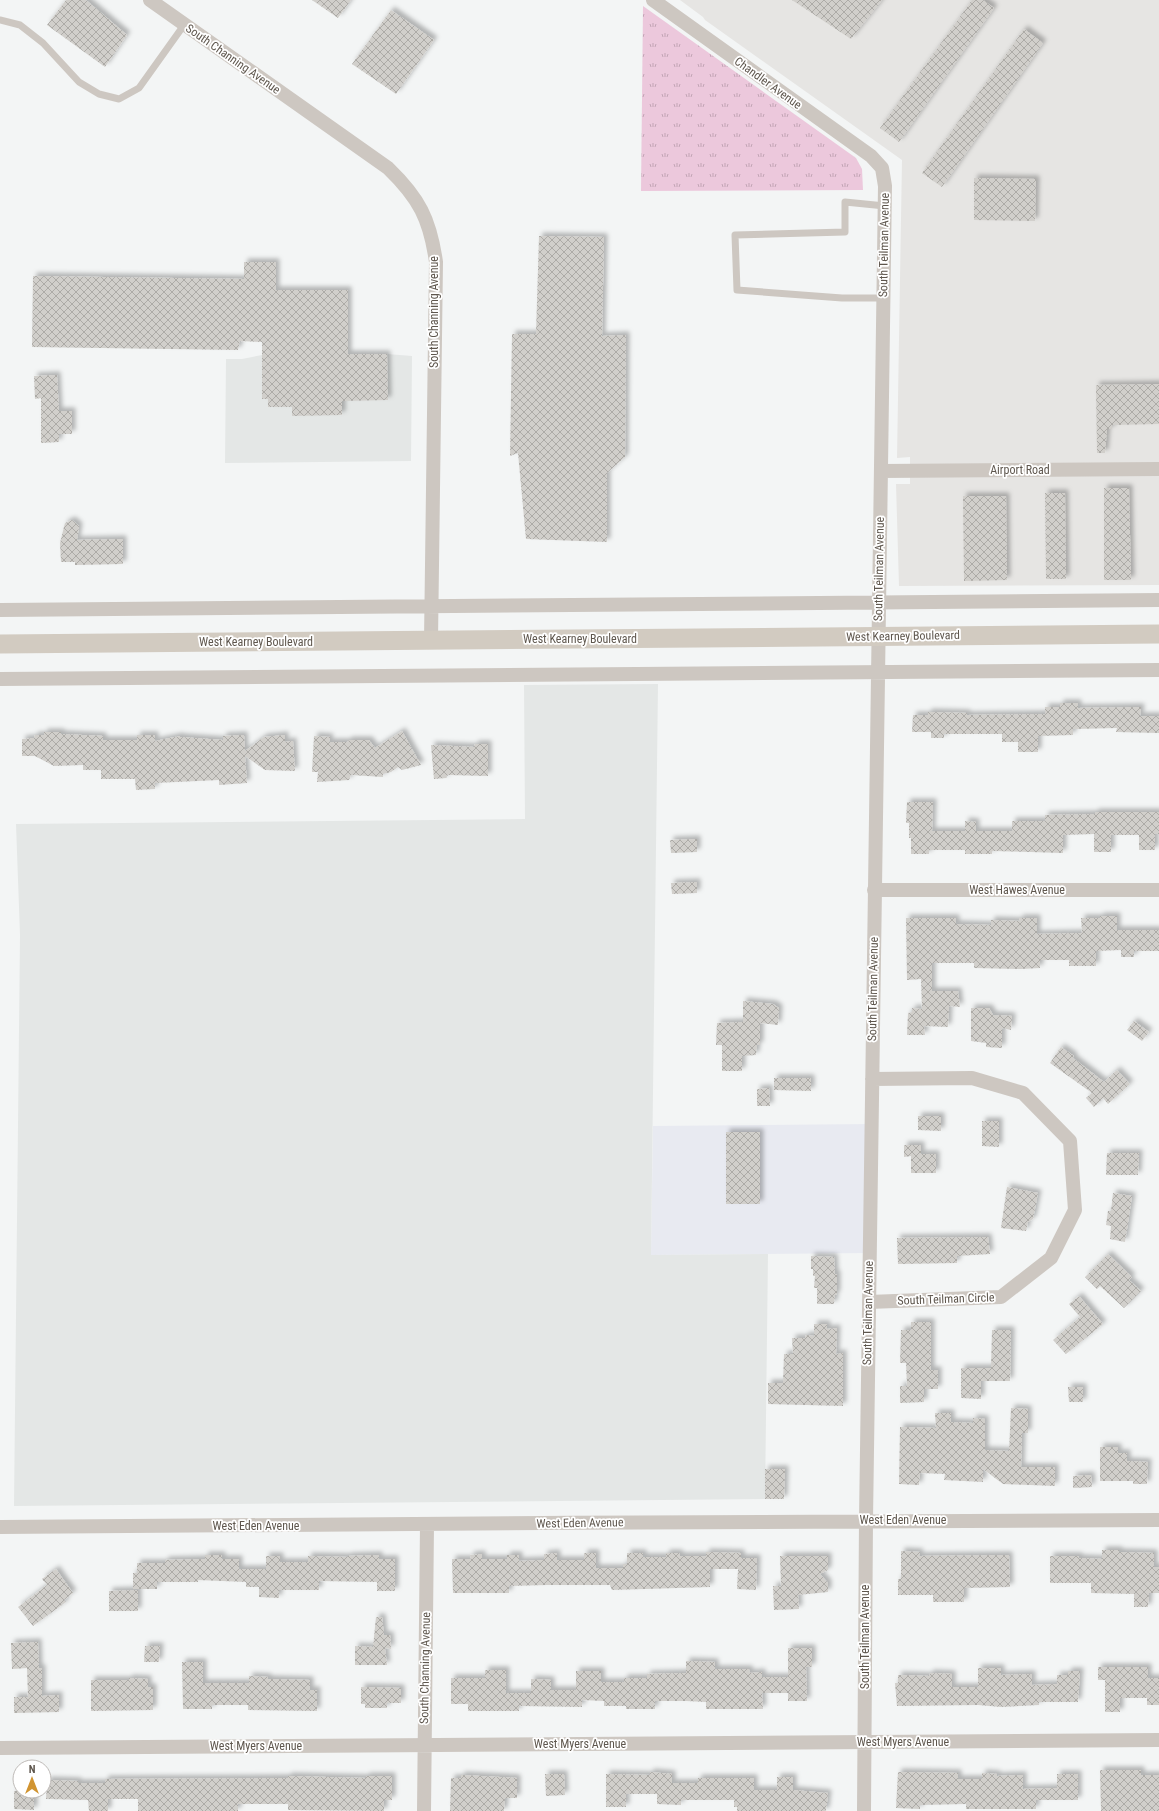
<svg xmlns="http://www.w3.org/2000/svg" width="1159" height="1811" viewBox="0 0 1159 1811" font-family="'Roboto Condensed',sans-serif">
	<defs>
		<pattern id="grass-tufts" width="24" height="20" patternUnits="userSpaceOnUse"><rect width="24" height="20" fill="#ecc8dc"/><path d="M3 7l-1-3M5 7V3M7 7l1-3M15 17l-1-3M17 17v-4M19 17l1-3" fill="none" stroke="#c2a5b5"/></pattern>
		<pattern id="building-cross-hatch" width="8" height="8" patternUnits="userSpaceOnUse"><rect width="8" height="8" fill="#d1cfcb"/><path d="M0 0l8 8M0 8l8-8" fill="none" stroke="#adaba7"/></pattern>
		<filter id="shadow"><feDropShadow dx="3.5" dy="-3.5" stdDeviation="2" flood-color="#0004"/></filter>
	</defs>
	<rect width="100%" height="100%" fill="#f3f5f5"/>
	<path fill="#e8eaf1" d="M873,1124L871,1253L651,1255L653,1126Z"/>
	<path fill="#e4e7e6" d="M387,354L412,356L411,461L225,463L226,359H242L262,355Z
		M658,684L651,1255L768,1254L765,1499L14,1506L20,935L16,824L525,819L524,685Z"/>
	<path fill="#e6e5e3" d="M680,0H1159V585L899,586L896,484H910V457L897,458L902,160L705,20L703,17Z"/>
	<path fill="url(#grass-tufts)" d="M643,6L856,158L862,169L863,190L641,191Z"/>
	<path fill="url(#building-cross-hatch)" filter="url(#shadow)" d="M66,0H86L127,35L105,67L47,25Z
		M312,0H351L338,18Z
		M792,0H882L851,39Z
		M972,0H983L994,8L899,142L880,128Z
		M391,10L434,40L396,94L352,64Z
		M1024,29L1043,43L942,187L922,173Z
		M974,178L1036,179L1035,221L974,220Z
		M539,236L604,237L602,336L626,335L625,457L607,473V542L526,539L518,453L510,456L512,334H536Z
		M244,262H276V290H348V354H387L388,400L342,401V415L292,416V407H268V399H262V342L240,341L238,350L32,347L33,276L244,279Z
		M57,375L59,411H72V434H59V442L41,443V398L35,399L34,376Z
		M1159,384V424L1112,425V429H1107L1105,453H1097L1096,385Z
		M1104,488H1129L1131,580H1104Z
		M1045,493H1065L1066,579H1046Z
		M963,496H1006L1007,580L964,581Z
		M72,520L79,526L77,540L123,539V564L75,565V562H61L60,543L65,523Z
		M1060,703H1078V708L1141,707L1140,716H1159V733L1116,732L1117,728L1073,729V735L1038,736V752H1018V742H1002V734H944V738H931V732H912L913,715H928V712L967,713V715L1045,714V707H1060Z
		M402,731L421,765L402,770L398,767L391,772L383,774V777L351,775L349,780L317,782L318,772H312L314,736L330,737L329,742H347L349,740H369L375,748Z
		M44,732H61V734L103,736V740H137V735H155V741L180,736V737L223,740V736L244,735L245,751L264,737L285,735V742L293,741L295,771L265,770L245,756L247,783L219,785V780L155,783V789L136,790L135,779H101V770H83V765L54,766L35,756H22V739L34,738L35,735H44Z
		M475,744H488V776L448,775L446,778L434,779L431,745L474,747Z
		M907,802H933L932,831H965V821L976,822V831H1012V821H1045V815L1095,814V812H1159V834H1155V850H1139V835H1111V852H1094V834L1063,835V853L992,851V854H965V850H929V854H911V838H909V823H906Z
		M697,839V852L671,853L670,840Z
		M697,882V893L672,894L671,883Z
		M1100,916H1117V930H1159V951H1134V957H1121V950L1096,951V966H1069V960H1040V968L1020,969L974,968V963H932V991H958L960,1007L949,1006L948,1027L924,1026L925,1035H907L908,1013L912,1012V1008L922,1009L921,979L907,980L906,918H956V924L991,925V920L1020,921L1019,918H1037V934L1082,933L1081,918H1100Z
		M743,1001L773,1004L779,1008L778,1025L760,1023V1045H757L756,1055L742,1056V1071H722V1045H716L717,1023L743,1022Z
		M971,1008H989L993,1015L1012,1016L1011,1030L1002,1028V1048L986,1047V1043L971,1041Z
		M1134,1021L1149,1032L1142,1041L1127,1030Z
		M1061,1047L1074,1056L1073,1058L1104,1082L1117,1070L1130,1084L1108,1104L1103,1098L1094,1107L1086,1098L1092,1093L1050,1063Z
		M774,1078H811V1091L774,1090Z
		M769,1088L770,1106H757V1089Z
		M918,1116H941V1131L918,1130Z
		M982,1121H999V1147L982,1146Z
		M726,1132H760V1204H726Z
		M904,1145H921V1154H936V1173H911V1156L904,1157Z
		M1107,1153H1139L1138,1175H1106Z
		M1007,1187L1038,1193L1033,1219L1028,1222L1026,1231L1001,1228Z
		M1113,1193L1132,1196L1125,1242L1110,1239L1111,1226L1106,1225L1108,1211H1111Z
		M988,1237L990,1254L957,1256V1263L898,1264L897,1238Z
		M1108,1254L1132,1277L1129,1280L1141,1291L1124,1308L1100,1286L1097,1289L1085,1277Z
		M811,1256L834,1257L835,1274H837V1294L835,1295L834,1304H817V1288H814L815,1276H813V1269H811Z
		M1079,1296L1103,1324L1066,1354L1053,1340L1080,1317L1069,1304Z
		M911,1322H931V1370H938V1389H924V1402L900,1403V1386H907L906,1363H900L901,1330H911Z
		M814,1324H827V1329L837,1328L836,1354L843,1353V1406L768,1404V1383H783L784,1354H793L792,1338H805L806,1335L814,1336Z
		M992,1330H1011L1010,1381H981V1399L961,1398V1368H991Z
		M1068,1387H1083V1402H1069Z
		M1011,1408L1028,1409V1433H1022L1021,1467H1055V1486L1003,1484L983,1469V1482L944,1480L945,1474L920,1473L919,1485L899,1484L900,1427L936,1428L935,1413H951V1422L973,1423V1418L985,1419V1450L1009,1451Z
		M1100,1447H1118V1453H1127V1461L1148,1462L1147,1484H1133V1481H1100Z
		M765,1469H785L784,1499H765Z
		M1091,1475L1092,1487L1073,1488V1476Z
		M1102,1550H1119V1552L1154,1553V1567H1159V1593H1149L1148,1607H1134V1594L1091,1593V1583H1050V1556H1079V1558L1102,1559Z
		M901,1551L920,1552L919,1556L1009,1555L1010,1587L964,1588V1602H933V1595H898V1579H901Z
		M706,1552L741,1553V1558H757L756,1590L737,1589L738,1569H710V1587L612,1590L610,1585H547L509,1586V1593H453L452,1559H471L470,1555L482,1554V1559H507V1555H519V1561L544,1560V1554L557,1553V1560H584V1553H596V1568H623V1564H627V1553H643V1557H666V1553H679L680,1556H706Z
		M205,1555H222V1559H239V1569H266V1556H280V1562H308V1556L348,1557V1556L379,1555V1559H395V1591H377V1582L319,1581V1590H279V1598L259,1597V1587H246V1582L198,1580V1582H157V1589H133V1573H137V1563H165V1560L205,1559Z
		M780,1556H828V1570L820,1574L828,1583V1592L798,1595L799,1609L774,1610L773,1586H781Z
		M56,1569L73,1593L64,1600L66,1602L33,1626L18,1607L47,1585L42,1579Z
		M138,1590V1611H109V1591Z
		M376,1617H382L384,1635H390L391,1649L385,1648L387,1665H355V1646L373,1647Z
		M38,1642L39,1668H42V1696L59,1695V1712L14,1713V1697H28L27,1668L12,1669L11,1643Z
		M145,1646H160L159,1662H144Z
		M788,1648H812V1667H806L807,1701H788V1693H762L763,1709H706V1702L686,1701H655V1709H626V1706H604V1701L582,1700V1707L519,1706V1711H468V1704H451V1678H485V1670H506V1693H531V1679L551,1680V1690H576V1671H601V1682H624V1678H647V1674L686,1673V1661L715,1662V1669H749L750,1673L762,1672V1677H788Z
		M182,1662H203V1683H249V1676L268,1677V1679L310,1680V1690H317V1711L248,1710V1705H212V1709H183Z
		M1098,1667H1148V1678H1159V1705H1147V1698H1120V1712H1105V1680H1098Z
		M978,1668H1001V1675L1032,1674V1685L1057,1684V1675H1068V1671H1080L1078,1702H1039V1705L1001,1707L978,1705L897,1706L895,1683H898V1675L929,1676L930,1673L952,1674V1687H978Z
		M129,1678L148,1679V1687H153V1710L91,1711V1680H129Z
		M361,1687L401,1688V1703H387V1708H365V1704H361Z
		M1100,1770H1141V1775H1159V1811H1101Z
		M650,1772L672,1774V1783H698V1778H754V1790H777V1777H793V1790L828,1793L826,1811H737V1807H734V1800H681V1805L657,1804V1794H626V1807H606V1774L650,1775Z
		M898,1772L958,1773V1779H982V1773L997,1774V1776L1023,1775V1789L1057,1788V1774H1078V1800H1036V1809H966V1804L920,1805V1809L896,1808Z
		M545,1774H564L565,1795L546,1796Z
		M461,1775L517,1778V1798H505L504,1811H450L451,1778H461Z
		M288,1776L366,1778V1776H392V1800H384V1811L288,1810V1804H238V1811H138V1799H108V1811H89L88,1800L46,1799L47,1780L78,1781V1783H105V1779L288,1778Z
		M14,1791H34V1810L14,1809Z"/>
	<g fill="none" stroke-linecap="round" stroke-linejoin="round">
		<path stroke="#cdc7c1" stroke-width="7" d="M0,20L20,25L43,43L79,82L99,94L119,99L139,88L184,25
			M883,298H842L737,290L735,235L845,232V202L885,206"/>
		<path stroke="#cdc7c1" stroke-width="14" d="M150,0L388,168C419,198 430,219 436,262L431,641
			M653,0L871,156L882,168L885,186L866,1520L864,1811
			M881,471L1159,469
			M0,610L1159,600
			M0,679L1159,670
			M874,890H1159
			M869,1302L1001,1297L1051,1258L1075,1210L1070,1141L1023,1093L972,1078L872,1079
			M0,1527C386,1525 773,1520 1159,1520
			M0,1748L1159,1740
			M424,1811L427,1525"/>
		<path stroke="#d2cbc1" stroke-width="19" d="M0,644L1159,634"/>
	</g>
	<g text-anchor="middle" stroke-width="3.5" stroke-linejoin="round" paint-order="stroke">
		<g font-size="12" fill="#5e564d" stroke="#fff">
			<text transform="translate(233 59) rotate(35)" y="4">South Channing Avenue</text>
			<text transform="translate(768 83) rotate(36)" y="4">Chandler Avenue</text>
			<text transform="translate(884 245) rotate(-89)" y="4">South Teilman Avenue</text>
			<text transform="translate(434 312) rotate(-90)" y="4">South Channing Avenue</text>
			<text x="1020" y="474">Airport Road</text>
			<text transform="translate(879 569) rotate(-89)" y="4">South Teilman Avenue</text>
			<text transform="translate(903 636) rotate(-1)" y="4">West Kearney Boulevard</text>
			<text x="580" y="643">West Kearney Boulevard</text>
			<text x="256" y="646">West Kearney Boulevard</text>
			<text x="1017" y="894">West Hawes Avenue</text>
			<text transform="translate(873 989) rotate(-89)" y="4">South Teilman Avenue</text>
			<text transform="translate(946 1299) rotate(-2)" y="4">South Teilman Circle</text>
			<text transform="translate(868 1313) rotate(-89)" y="4">South Teilman Avenue</text>
			<text x="903" y="1524">West Eden Avenue</text>
			<text transform="translate(580 1523) rotate(-1)" y="4">West Eden Avenue</text>
			<text x="256" y="1530">West Eden Avenue</text>
			<text transform="translate(865 1637) rotate(-90)" y="4">South Teilman Avenue</text>
			<text transform="translate(425 1668) rotate(-89)" y="4">South Channing Avenue</text>
			<text x="903" y="1746">West Myers Avenue</text>
			<text x="580" y="1748">West Myers Avenue</text>
			<text x="256" y="1750">West Myers Avenue</text>
		</g>
	</g>
	<g transform="translate(32 1779)"><circle r="19" fill="#ffffff" stroke="#bfbbb8"/>
	<path d="M0-3L7 15L0 10L-7 15Z" fill="#d19431"/>
	<text y="-6" font-size="11" font-weight="bold" text-anchor="middle" fill="#5e564d">N</text>
	</g>
</svg>
